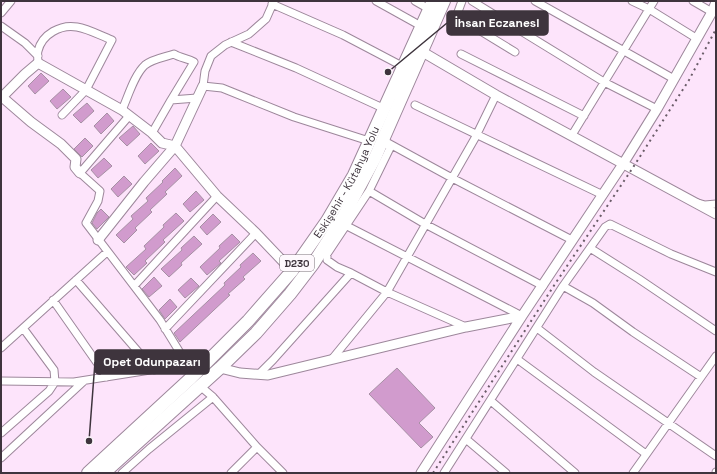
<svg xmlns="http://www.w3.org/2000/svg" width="717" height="474" viewBox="0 0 717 474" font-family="'Space Grotesk',sans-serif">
	<rect width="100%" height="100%" fill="#fde4fb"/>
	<path fill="#d19bcd" stroke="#a690a4" d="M41,73L49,81L35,94L28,86Z
		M63,89L71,97L57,109L50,101Z
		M87,103L94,111L81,123L73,115Z
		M107,113L114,121L101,134L94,126Z
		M133,126L140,134L127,146L119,138Z
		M85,138L93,146L82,157L74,149Z
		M151,143L159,151L145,164L138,156Z
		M104,158L112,166L98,178L91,170Z
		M175,168L182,176L165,192L167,194L150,210L152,212L135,228L137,230L124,243L116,235L133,219L131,216L148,201L146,198L163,182L162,181Z
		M124,176L132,184L118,197L111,189Z
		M196,191L204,200L190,212L183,204Z
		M101,209L109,217L97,229L92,223L97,213Z
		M176,213L184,221L163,240L165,242L145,261L147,263L134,275L126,267L146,249L144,246L164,227L163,225Z
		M213,214L221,222L207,235L200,227Z
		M232,234L240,242L219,261L221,263L207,275L200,267L220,248L219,246Z
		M194,236L202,244L181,263L182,265L169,277L161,269L182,250L181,248Z
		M253,253L261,261L243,277L245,279L228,294L230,295L180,342L174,333L225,285L224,283L241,267L240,265Z
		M154,277L162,286L149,297L142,289Z
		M191,278L199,286L185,298L178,290Z
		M170,299L177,307L165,319L159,310Z
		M397,368L435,408L419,423L433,437L421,448L369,394Z"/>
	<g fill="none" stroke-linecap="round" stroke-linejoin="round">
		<g stroke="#9d879b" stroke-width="9">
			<path id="minor" d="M274,1L266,19L249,34L225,45L211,56L205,71L203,86L222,88L294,117L369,141
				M376,1L421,26
				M415,1L429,9
				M472,1L604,82L657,109
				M535,1L674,79
				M632,1L649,9L696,38
				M693,1L712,12
				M272,4L343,35L402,66
				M1,13L11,1
				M456,16L515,52
				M455,20L462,1
				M1,26L25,43L38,56
				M231,42L296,68L385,109
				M461,54L584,116
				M38,63C38,59 37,54 38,51C42,34 61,24 77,27C89,29 101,36 112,40L86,90L62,115
				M415,105L603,195
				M122,110C128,97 134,75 145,65C152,59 165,57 174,54C180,58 187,58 194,62L171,100
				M129,116L80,173L100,191L98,201L86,223L160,320L187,364
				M152,133L171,100L197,98
				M572,135L654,1
				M388,143L452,178L572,240
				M369,191L425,224L543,286
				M698,203L705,205L716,204
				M347,226L522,316
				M590,248L639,279L716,331
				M351,273L337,267L327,260V254L369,191L390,148L387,142
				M76,280L154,370
				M134,286L217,196
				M563,286L593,303L633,332L701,377
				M53,300L107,377
				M537,328L594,372L716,456
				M165,329L256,233
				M1,348L107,252
				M332,359L387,292L475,138L496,95
				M517,359L646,454
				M259,374L273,360L351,273L387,292L466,327
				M1,381L74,382L207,361
				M200,386L213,397L257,447L283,473
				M491,401L575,473
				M1,433L49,391L55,382L54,370L23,328
				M466,439L506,473
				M1,458L84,381
				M122,473L149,449L213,397
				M231,473L257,447
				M444,473L563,286L605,227L610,224L671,254L716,272
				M633,473L716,356
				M716,473V472"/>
		</g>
		<g stroke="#9d879b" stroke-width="11">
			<path id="tertiary" d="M416,49L421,51L496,95L716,214
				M80,173L75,167L76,159L61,144L31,122L2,97L25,74L38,63L122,110L152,133L162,143L175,146L217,196L256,233L292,271
				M98,240L144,182L175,146L203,86
				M522,316L623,164L657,109L712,12L716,2
				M220,368L240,373L268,375L466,327L522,316L421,473"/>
		</g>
		<g stroke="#9d879b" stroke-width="14">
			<g id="trunk">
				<path id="s1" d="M88,473L191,378L248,321L292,271L327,221L354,175L433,1"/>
				<path d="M104,473L220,368L256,333L290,294L313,264L343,217L374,160L444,1"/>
			</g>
		</g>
		<use href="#minor" stroke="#fff" stroke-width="7"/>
		<use href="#tertiary" stroke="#fff" stroke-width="9"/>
		<use href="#trunk" stroke="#fff" stroke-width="12"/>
		<path stroke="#6a5c68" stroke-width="2" stroke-dasharray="2 4" stroke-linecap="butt" d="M433,473L555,284L632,169L689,80L716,29"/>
	</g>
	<g text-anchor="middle" stroke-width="3" stroke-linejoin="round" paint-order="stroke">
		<rect fill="#fef9fd" stroke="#786f77" stroke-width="1" x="280" y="255" width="34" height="16" rx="3"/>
		<g font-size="10" font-weight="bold" fill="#3e343d">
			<text x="297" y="267">D230</text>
		</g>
		<g font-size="11" fill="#3e343d" stroke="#fef9fd">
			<text dy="4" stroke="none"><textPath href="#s1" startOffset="392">Eskişehir - Kütahya Yolu</textPath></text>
		</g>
	</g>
	<path fill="none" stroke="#3e343d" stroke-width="1.5" d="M388 72L447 23M89 441L95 362"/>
	<g fill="#3e343d" stroke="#fef9fd" stroke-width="1.5">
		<circle cx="388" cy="72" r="4"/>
		<circle cx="89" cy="441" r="4"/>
	</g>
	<g fill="#3e343d" stroke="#3e343d" stroke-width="1.5">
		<rect x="447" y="11" width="101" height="24" rx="4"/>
		<rect x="95" y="350" width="114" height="24" rx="4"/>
	</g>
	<g font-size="12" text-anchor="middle" font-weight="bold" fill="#fff">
		<text x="497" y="27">İhsan Eczanesi</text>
		<text x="152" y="366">Opet Odunpazarı</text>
	</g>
	<rect width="717" height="474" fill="none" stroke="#3e343d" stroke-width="4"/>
</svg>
